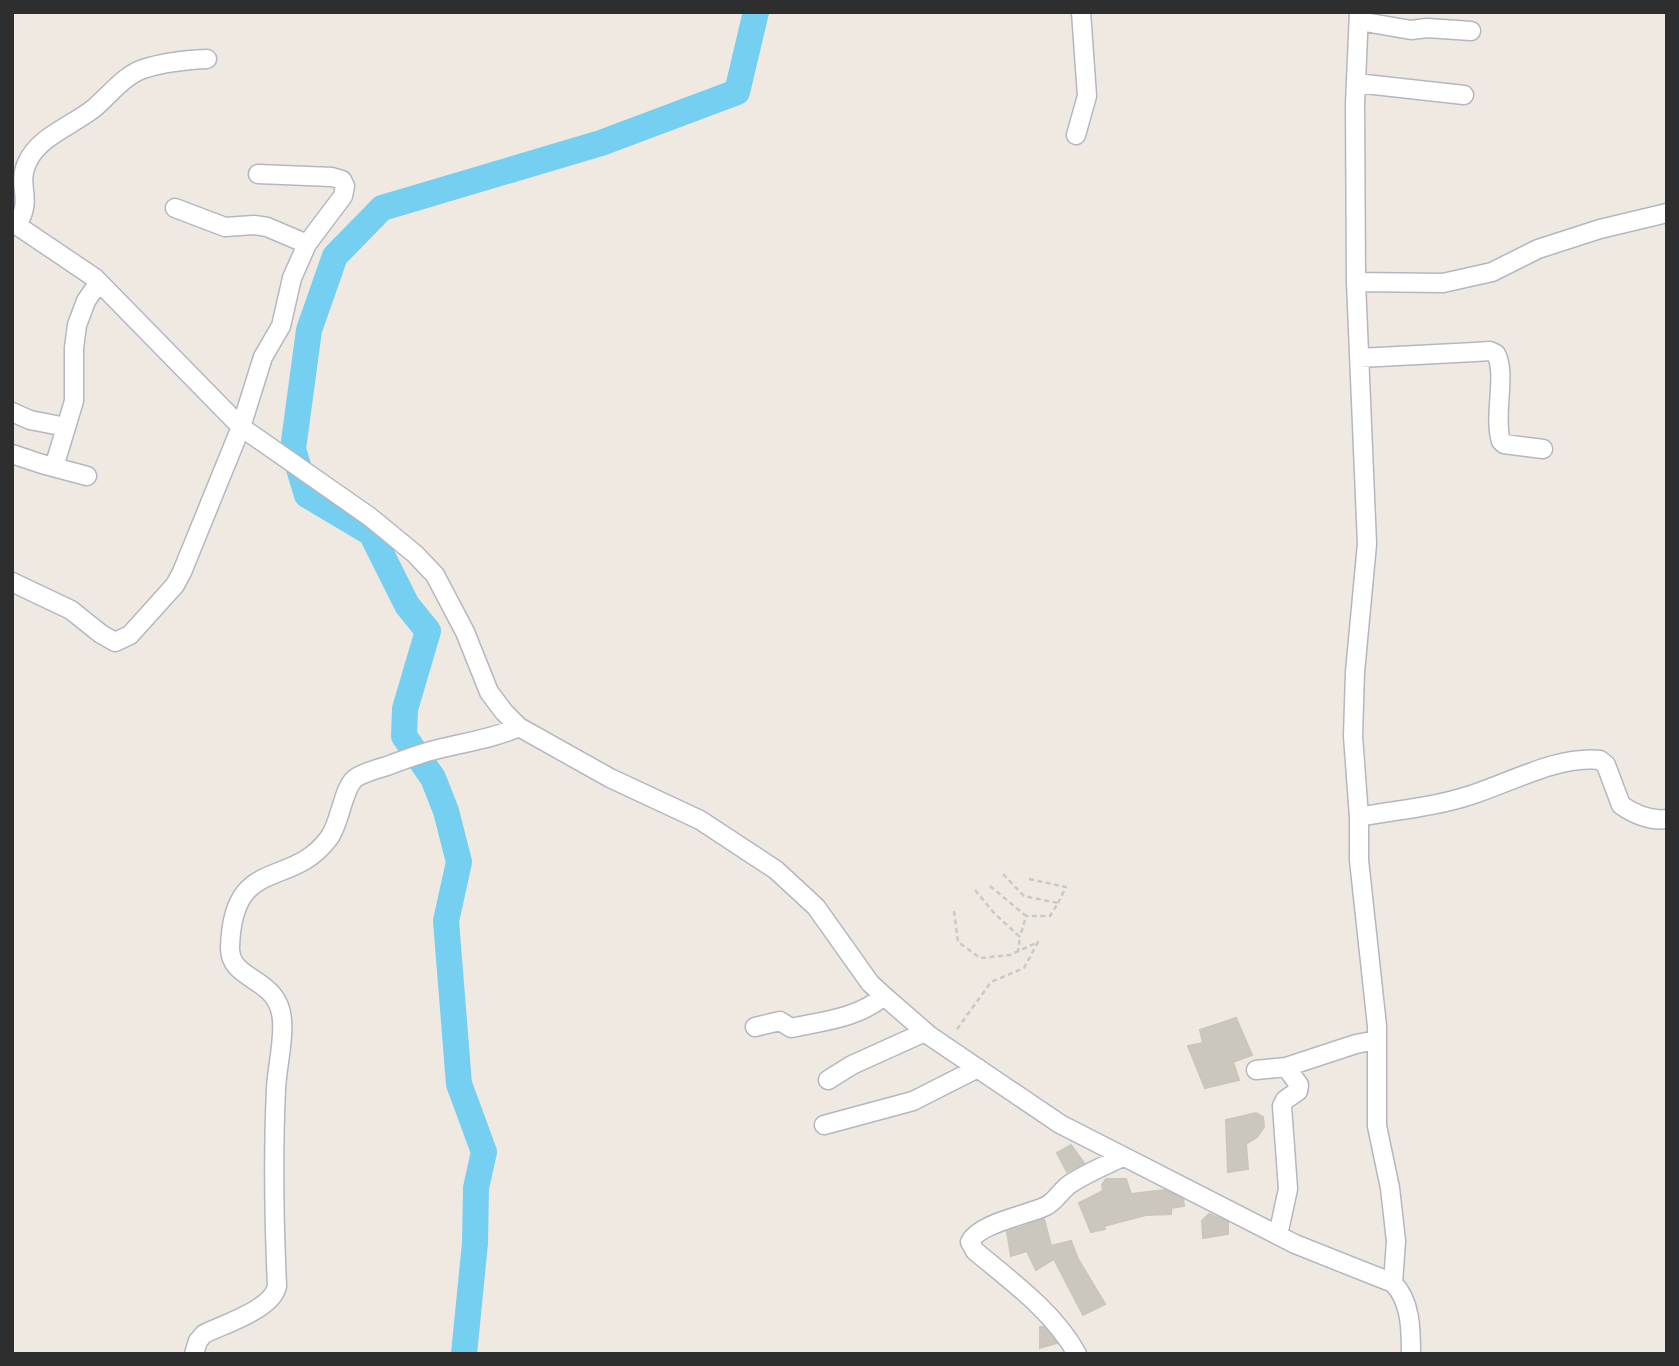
<svg xmlns="http://www.w3.org/2000/svg" width="1679" height="1366" viewBox="0 0 1679 1366" font-family="Barlow,sans-serif">
	<rect width="100%" height="100%" fill="#efe9e1"/>
	<g fill="none" stroke-linecap="round" stroke-linejoin="round">
		<path stroke="#75cff0" stroke-width="26" d="M464,1354L475,1243L476,1188L484,1152L459,1084L446,921L459,862L446,811L433,778L404,736L405,709L428,631L407,605L371,533L307,495L293,449L309,330L335,256L382,208L601,143L737,92L756,12"/>
	</g>
	<path fill="#cbc7bf" stroke="#cbc5ba" stroke-width="2" d="M1236,1018L1252,1055L1233,1062L1239,1080L1205,1088L1188,1046L1203,1043L1200,1030Z
		M1256,1113L1263,1117L1264,1127L1257,1137L1246,1144L1248,1169L1228,1172L1226,1120Z
		M1071,1145L1084,1163L1067,1172L1057,1153Z
		M1106,1179H1126L1131,1194L1165,1190L1183,1199L1184,1206L1171,1208V1214L1146,1215L1104,1226L1105,1229L1091,1232L1079,1203L1103,1191L1102,1185Z
		M1209,1214L1228,1222V1234L1203,1238L1202,1221Z
		M1044,1219L1051,1246L1071,1241L1078,1259L1105,1304L1083,1315L1054,1259L1036,1270L1027,1251L1011,1256L1007,1232Z
		M1040,1327H1044L1057,1343L1040,1348Z"/>
	<g fill="none" stroke-linecap="round" stroke-linejoin="round">
		<g stroke="#b4b7c1" stroke-width="21">
			<path id="minor" d="M1359,12L1355,104L1356,282L1367,544L1355,672L1353,736L1359,817V860L1377,1026V1126L1390,1188L1396,1241L1393,1283
				M1359,21L1411,30L1427,28L1471,31
				M1356,83L1464,95
				M1076,135L1087,96L1081,12
				M175,208L225,227L254,225L267,227L307,244
				M12,222L95,278L241,427L370,517L415,554L435,575L465,632L489,692L504,712L519,727L610,778L700,820L776,870L816,907L870,983L884,996L930,1036L1060,1124L1295,1244L1393,1283C1411,1301 1411,1330 1411,1354
				M17,225C34,198 16,186 27,163C38,137 71,126 93,109C109,96 123,76 143,69C164,62 185,60 207,59
				M1356,282L1443,283L1492,272L1538,249L1600,229L1667,213
				M1359,358L1475,352L1490,351L1496,354C1507,374 1493,416 1501,441L1504,444L1543,449
				M12,412L30,420L66,427
				M12,454L42,464L87,476
				M54,467L74,401V348L77,325L86,301L99,282
				M12,582L71,610L101,634L115,642L130,635L175,585L182,572L241,427L263,357L281,326L292,278L307,244L343,196L345,186L342,180L332,177L258,174
				M1359,817C1396,810 1435,807 1471,795C1512,782 1556,756 1600,760L1606,765L1621,805C1634,814 1651,821 1667,819
				M755,1027L780,1021L791,1028C824,1021 858,1018 884,996
				M1256,1070L1286,1067L1356,1044L1377,1040
				M828,1080L852,1065L925,1032
				M824,1125L913,1101L978,1068
				M1278,1235L1288,1189L1282,1106L1285,1100L1298,1091L1299,1085L1286,1067
				M194,1354L198,1341L204,1334C224,1324 273,1309 277,1286C274,1220 273,1154 276,1089C277,1066 284,1042 282,1020C279,976 229,982 230,947C233,854 291,890 329,838C341,822 343,785 357,777C366,772 377,769 387,766C400,761 414,756 427,752C458,743 490,740 519,727
				M1077,1354C1054,1312 1011,1281 975,1251L970,1242C979,1223 1028,1215 1046,1206C1056,1201 1061,1190 1070,1184C1087,1173 1105,1165 1123,1157"/>
		</g>
		<path stroke="#c9c9c9" stroke-width="2.5" stroke-dasharray="5 3.5" stroke-linecap="butt" d="M1003,874L1024,896L1058,903L1050,916H1026
			M1029,879L1066,887L1058,903
			M990,886L1026,916L1020,937
			M975,890L994,913L1020,937L1018,951
			M954,911L958,942L980,958L1010,955L1038,942L1024,968L991,982L955,1032"/>
		<use href="#minor" stroke="#fff" stroke-width="18"/>
	</g>
	<rect width="1679" height="1366" fill="none" stroke="#2e2e2e" stroke-width="28"/>
</svg>
